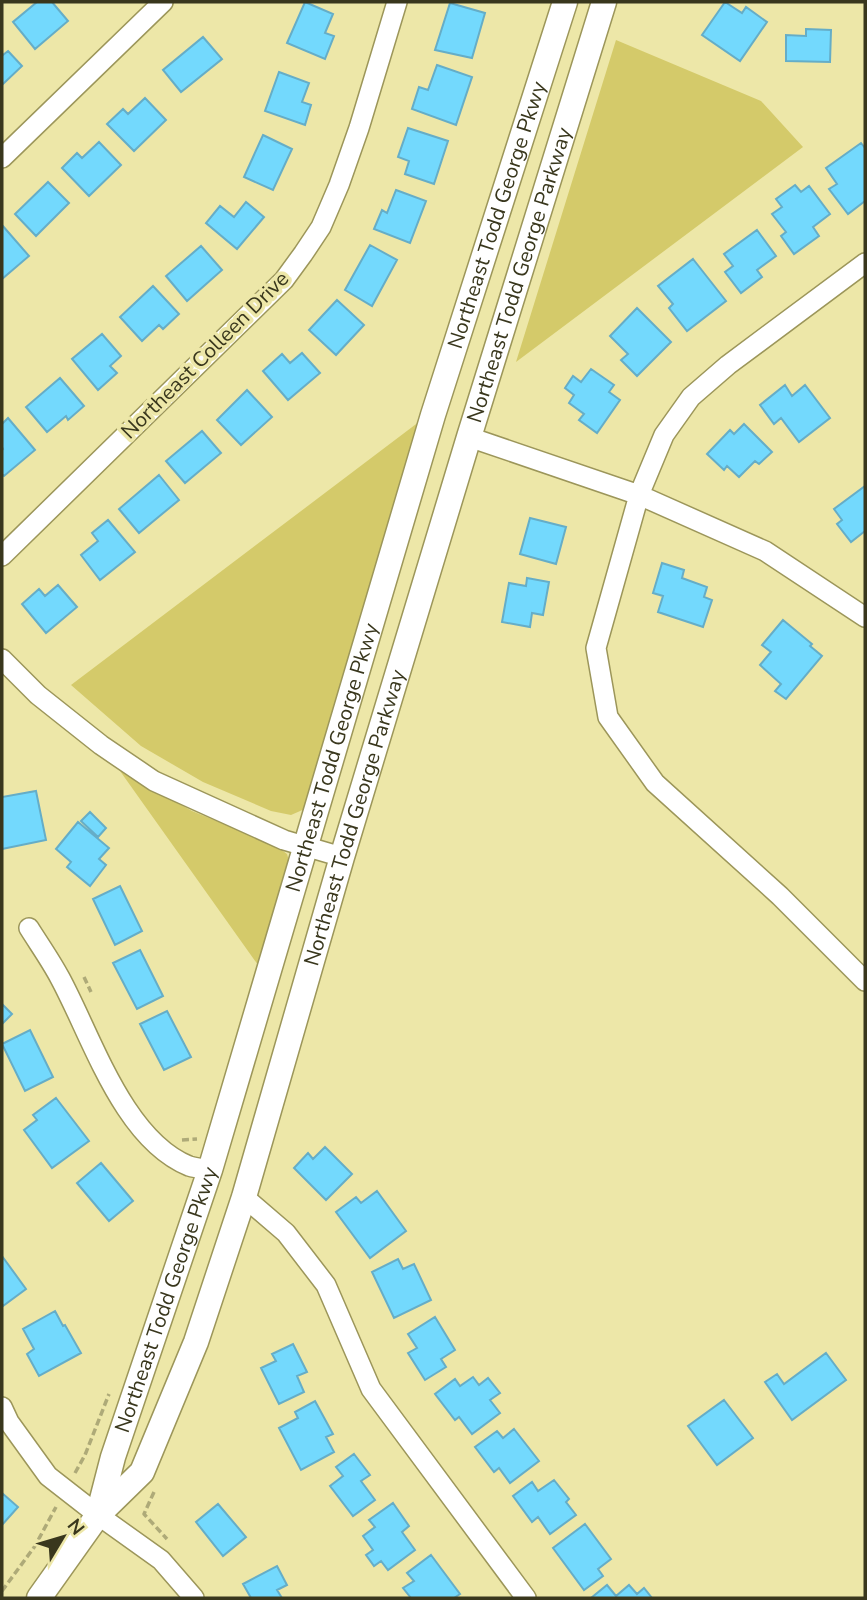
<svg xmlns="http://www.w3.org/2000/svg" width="867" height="1600" viewBox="0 0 867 1600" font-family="'Nunito Sans',sans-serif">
	<rect width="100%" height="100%" fill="#ede7a8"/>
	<path fill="#d4ca6a" d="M616,40L761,101L803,147L516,362Z
		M432,412L307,808L291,815L271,811L203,782L141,746L71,685Z
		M120,771L192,811L275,845L287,854L292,871L263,972Z"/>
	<path fill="#73d9fd" stroke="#65adc7" stroke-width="2" d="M37,2H52L68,21L35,49L13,22Z
		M305,2L333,14L325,33L334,36L325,59L287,43Z
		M725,2L742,13L746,7L767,22L740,61L702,35Z
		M450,3L485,13L472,58L435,50Z
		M806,29L831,30L830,62L786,61V35L806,36Z
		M203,37L222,59L181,92L163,70Z
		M8,51L22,66L2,85V54L3,55Z
		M437,65L472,77L456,125L412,109L419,87L428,90Z
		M279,72L309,83L302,102L311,105L305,125L265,111Z
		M145,98L166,120L134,151L107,124L123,109L128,114Z
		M408,128L448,141L434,184L405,174L409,161L398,157Z
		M263,135L292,149L273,190L244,177Z
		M99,142L121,165L89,196L62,168L77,153L82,158Z
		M861,143L865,148V201L848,214L829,189L837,184L826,168Z
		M48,182L69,203L36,236L15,214Z
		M795,185L801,192L809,186L830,214L813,227L819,236L794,254L781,236L786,232L772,214L782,207L776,199Z
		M396,190L426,201L410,243L374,229L382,210L387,213Z
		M246,202L264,217L237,249L206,223L220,206L234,217Z
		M2,225L29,256L2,279Z
		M757,230L776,256L757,270L762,277L741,293L725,272L733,266L724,254Z
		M370,245L397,260L372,306L345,290Z
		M201,246L222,270L187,301L166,276Z
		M693,259L726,301L687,331L669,308L673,304L658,286Z
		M153,286L179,314L163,329L159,325L142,341L120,317Z
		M337,300L364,325L336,355L309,330Z
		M637,308L671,342L637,376L621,360L628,354L610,336Z
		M102,334L121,356L110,366L117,373L98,390L72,359Z
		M302,353L320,373L288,400L263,371L282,354L290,363Z
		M591,369L614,385L609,392L620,400L597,433L579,420L584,414L569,403L574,395L565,388L573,376L581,382Z
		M60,378L84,406L68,420L66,416L47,432L26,407Z
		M785,385L792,396L805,385L830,418L799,442L781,418L774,424L760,405Z
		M247,390L272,417L241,445L217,420Z
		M8,418L35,450L4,476L2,474V450L3,449L2,447V424Z
		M744,424L772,452L759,464L755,461L739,477L727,466L724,470L707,454L730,430L734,434Z
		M202,431L221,453L185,483L166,461Z
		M159,475L179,500L139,533L119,509Z
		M865,486V531L851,542L837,524L842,520L834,509Z
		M530,518L566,527L556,564L520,554Z
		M108,520L135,552L100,580L81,555L98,541L92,533Z
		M662,563L684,570L682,578L707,587L704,597L712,600L703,627L658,612L663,596L653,593Z
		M527,578L549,582L543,615L532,613L530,627L502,622L509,583L526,586Z
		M58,585L77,607L46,633L22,604L39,589L45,596Z
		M783,620L812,644L810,646L822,656L786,699L775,691L781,684L760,665L771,652L762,645Z
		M36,791L46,840L2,849V797Z
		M90,812L106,828L98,837L81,821Z
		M78,822L109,848L99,859L106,865L90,886L67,867L71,862L56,849Z
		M120,886L142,931L115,945L93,899Z
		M140,950L163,996L137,1009L113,963Z
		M2,1004L12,1014L2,1024Z
		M167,1011L191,1057L164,1070L140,1024Z
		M30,1030L53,1077L25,1091L2,1044Z
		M56,1098L89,1141L52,1168L24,1130L37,1120L33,1115Z
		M325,1147L352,1174L326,1200L294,1168L308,1153L313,1159Z
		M101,1163L133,1201L109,1221L77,1183Z
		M377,1191L406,1231L370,1258L336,1212L356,1197L361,1203Z
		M2,1256L26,1289L3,1306L2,1304Z
		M398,1259L403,1269L414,1264L431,1300L394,1318L372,1272Z
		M55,1311L63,1326L65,1325L81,1353L39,1376L27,1354L34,1349L23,1329Z
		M435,1317L455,1350L441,1359L446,1367L425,1380L408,1353L417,1348L408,1334Z
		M293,1344L307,1372L297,1376L304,1392L279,1404L261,1368L276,1361L272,1354Z
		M826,1353L846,1380L792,1420L765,1382L777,1374L784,1384Z
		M473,1377L479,1385L488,1378L500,1393L490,1400L500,1413L472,1434L459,1417L455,1420L435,1394L455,1379L460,1386Z
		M724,1400L753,1438L717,1465L688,1426Z
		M315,1401L333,1434L326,1437L334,1452L301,1470L279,1428L298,1418L295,1412Z
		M514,1429L539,1461L510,1483L499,1468L494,1472L475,1447L497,1431L503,1438Z
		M354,1454L370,1475L361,1481L375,1500L353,1516L330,1486L343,1476L336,1467Z
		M554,1480L569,1499L566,1502L576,1515L550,1534L538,1517L532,1522L513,1496L532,1482L538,1491Z
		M2,1493L18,1507L2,1525Z
		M393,1503L409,1526L402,1532L415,1550L388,1570L381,1561L374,1566L366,1555L373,1550L363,1536L375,1527L369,1520Z
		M218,1504L246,1537L223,1556L196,1522Z
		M585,1524L611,1559L598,1569L603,1576L584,1590L553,1548Z
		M431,1555L460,1594L454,1598H411L403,1588L414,1581L407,1573Z
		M277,1566L287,1585L277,1590L282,1598H251L243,1584Z
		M607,1585L616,1596L629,1585L637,1594L644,1588L652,1598H591Z"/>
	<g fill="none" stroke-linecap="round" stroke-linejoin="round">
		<g stroke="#9c965a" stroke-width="22">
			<path id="minor" d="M2,158L163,2
				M865,263L728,365L691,397L664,435L639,495L596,648L608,717L655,783L780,896L865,981
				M469,437L639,495L765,551L865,617
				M2,556L284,280L303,254L321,227L339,185L359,128L397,2
				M2,659L38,695L101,745L154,781L284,840L342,857
				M29,928C39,944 51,961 60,978C92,1037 123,1139 189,1166C196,1168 204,1169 210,1170
				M244,1197L286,1233L326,1285L371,1389L526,1598
				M2,1407L9,1422L48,1476L98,1515L161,1560L194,1598"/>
		</g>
		<g stroke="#9c965a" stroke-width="27">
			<g id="major">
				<path id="s1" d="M98,1515L113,1457L210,1170L433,415L565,2"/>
				<path id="s2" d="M39,1598L98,1515L142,1472L196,1342L244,1197L342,857L469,437L604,2"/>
			</g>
		</g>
		<path stroke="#aeaa78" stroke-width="3.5" stroke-dasharray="7 3.5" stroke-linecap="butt" d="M84,977L91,992
			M182,1140L197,1139
			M75,1473L85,1455L109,1394
			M154,1492L144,1514L167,1539
			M2,1591L35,1546L56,1507"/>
		<use href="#minor" stroke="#fff" stroke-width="19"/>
		<use href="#major" stroke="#fff" stroke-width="24"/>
	</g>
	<g text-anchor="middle" stroke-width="7" stroke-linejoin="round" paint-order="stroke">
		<g font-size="21" fill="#39371d" stroke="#ede7a8">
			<text dy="7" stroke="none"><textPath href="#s1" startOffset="1360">Northeast Todd George Pkwy</textPath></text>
			<text dy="7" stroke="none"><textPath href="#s2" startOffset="1419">Northeast Todd George Parkway</textPath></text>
			<text transform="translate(205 355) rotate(-45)" y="7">Northeast Colleen Drive</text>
			<text dy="7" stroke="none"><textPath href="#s1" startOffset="793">Northeast Todd George Pkwy</textPath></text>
			<text dy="7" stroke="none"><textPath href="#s2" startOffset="852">Northeast Todd George Parkway</textPath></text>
			<text dy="7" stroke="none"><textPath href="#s1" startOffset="226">Northeast Todd George Pkwy</textPath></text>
		</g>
	</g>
	<rect width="867" height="1600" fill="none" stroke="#39371d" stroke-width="7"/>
	<g transform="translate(63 1537) rotate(52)" stroke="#ede7a8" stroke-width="5" paint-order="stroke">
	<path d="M0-5L12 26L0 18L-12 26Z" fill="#39371d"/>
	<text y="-10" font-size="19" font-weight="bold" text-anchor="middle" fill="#39371d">N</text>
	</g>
</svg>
